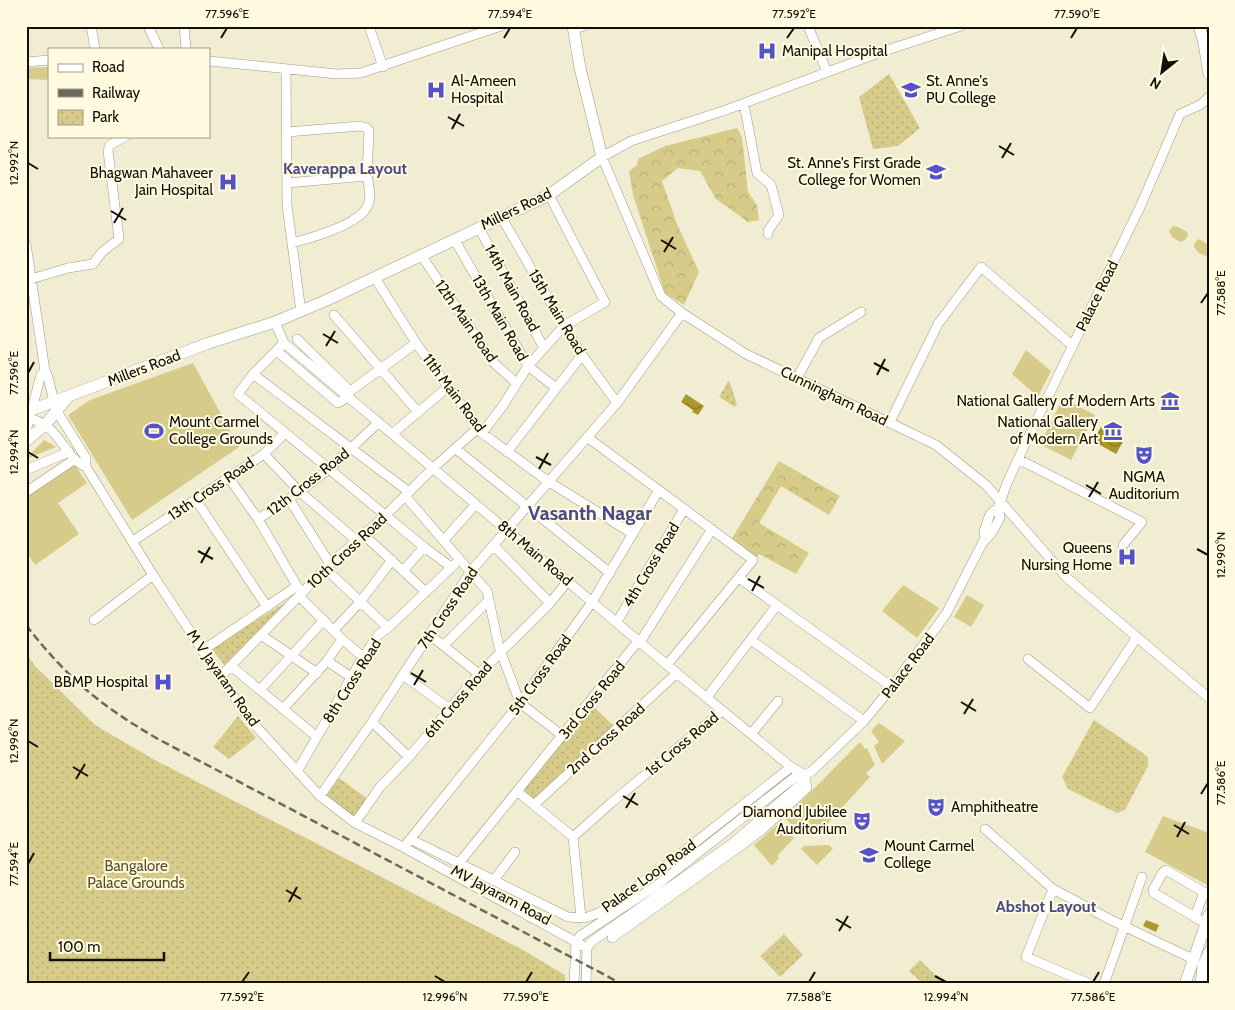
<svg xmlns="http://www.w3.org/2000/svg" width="1235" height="1010" viewBox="0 0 1235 1010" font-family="Cabin,sans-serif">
	<defs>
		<pattern id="forest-crowns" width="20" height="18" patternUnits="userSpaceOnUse" patternTransform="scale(1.25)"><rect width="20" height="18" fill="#d7cb8a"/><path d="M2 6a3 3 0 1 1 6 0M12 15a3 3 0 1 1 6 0" fill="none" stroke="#b8ad76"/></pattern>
		<pattern id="park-dots" width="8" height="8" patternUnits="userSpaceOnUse" patternTransform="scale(1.25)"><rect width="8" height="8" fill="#d7cb8a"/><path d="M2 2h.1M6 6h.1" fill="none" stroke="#b8ad76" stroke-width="1.8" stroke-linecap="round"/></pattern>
		<pattern id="water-waves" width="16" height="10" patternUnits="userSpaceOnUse" patternTransform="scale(1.25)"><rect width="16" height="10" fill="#ab982c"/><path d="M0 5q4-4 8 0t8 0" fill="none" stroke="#8a7b24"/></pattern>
	</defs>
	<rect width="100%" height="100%" fill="#f1edd3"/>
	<path fill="#d7cb8a" d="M49,67V80L26,79V68Z
		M1173,226L1178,227L1187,232L1188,235L1185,240L1180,242L1172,237L1169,231Z
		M1199,239L1209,245V257L1199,253L1194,247L1195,242Z
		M1026,350L1051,371L1038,397L1012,374Z
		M193,363L239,447L132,520L68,415L90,400Z
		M1063,398L1095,415L1071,460L1040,444Z
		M44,440L56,447L26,459Z
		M73,462L87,483L58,503L79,534L35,565L26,552V495Z
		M903,585L939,608L917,638L882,611Z
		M967,595L984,605L971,627L954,617Z
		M879,723L905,741L882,764L874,746L879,742L871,731Z
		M860,742L865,749L867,748L875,765L866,773L870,777L819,833L797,830L785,818Z
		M1163,816L1209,833V886L1145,852Z
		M778,824L794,838L777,856L779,858L772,866L754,845Z
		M829,845L833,849L817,865L801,849L804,846Z"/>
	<path fill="url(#forest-crowns)" d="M737,128L742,137L748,192L757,205L759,220L748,222L716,199L700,171L678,168L662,181L677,224L699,272L684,305L665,293L633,195L629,171L637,165L638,159L665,146Z
		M779,461L840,496L829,515L781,486L759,523L809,553L796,574L759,554L756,559L731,540Z"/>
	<path fill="url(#park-dots)" d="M889,74L920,128L898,146L873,149L859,97Z
		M729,380L737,404L735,407L719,397Z
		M291,599L225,666L211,648Z
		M26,654L36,667L95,725L153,759L523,950L565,975V984H26Z
		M591,704L616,728L535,802L520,791Z
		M238,716L256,738L229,759L213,747Z
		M1094,720L1143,753L1148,758V766L1125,810L1117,813L1068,789L1062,777Z
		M339,778L368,799L355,817L326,796Z
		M784,934L803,955L780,977L760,956Z
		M920,960L944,984H920L921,982L909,971Z"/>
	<path fill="url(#water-waves)" d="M686,394L704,406L698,415L692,412L693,410L681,402Z
		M1101,427L1124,440L1116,454L1093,441Z
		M1146,920L1159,925L1156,932L1143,926Z"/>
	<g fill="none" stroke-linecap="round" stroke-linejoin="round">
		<g stroke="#a09b83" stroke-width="10">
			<path id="minor" d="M91,26L95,49
				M148,26L159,49
				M184,26L186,49
				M369,26L383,67
				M808,26L827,72
				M961,26L881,52L726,110L631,141L602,157L608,171L661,296L682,313L746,354L936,445L986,485L1067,578L1209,698
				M574,29L584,26
				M209,61L337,74L361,73L501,26
				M26,62L49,60
				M286,69L287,205L301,312
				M744,104L757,173L771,185L779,215L768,231V234
				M287,132L360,126L367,128L369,131L367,176L287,183
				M502,218L564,326L582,355L617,403
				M479,228L544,348
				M454,239L528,366L556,388
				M292,243C311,238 358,225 367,207C372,197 369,186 367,176
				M26,244L45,371L48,377L56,410L86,458V467L153,575L220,677L252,722L320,796L355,823L403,847L587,948
				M421,255L493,362L516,383
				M375,278L416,343L482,433L549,482L633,534
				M31,279L68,268L93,264L102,252L119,239L108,151L110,145L126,136
				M334,315L418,412
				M275,322L284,343L667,665L791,767L805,775
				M297,339L350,391
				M284,343L253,374L238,394L424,547L451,567
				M279,353L338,403L348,397
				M253,374L409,492
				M797,378L819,338L861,312
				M345,395L416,343
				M26,418C60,422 63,458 86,467
				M890,422L938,324L981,267L1073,346
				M26,431L41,375L45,371
				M482,433L502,407L528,366L564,326L605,302L549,195
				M392,434L448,387
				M587,437L753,560L667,665
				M456,449L610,573
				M507,452L582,355
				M264,454L299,491L357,541
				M1018,459L1142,522L1123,545
				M26,470L69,452
				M229,478L258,519L297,586
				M26,492L75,459
				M405,496L487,591L499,647L520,703L563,736
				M289,499L330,564
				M196,500L267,607
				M258,519L289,499L329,469L379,422
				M364,535L426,592
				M985,538L984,531L990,514L998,508L1000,503L1007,483L1026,442L1141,205L1180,114L1200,105L1209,97
				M444,540L476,504
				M133,541L264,454L285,433
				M494,546L550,603
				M326,569L388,628
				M403,571L424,547
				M739,578L892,687
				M299,596L342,639L363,657
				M94,620L153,575
				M617,622L684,509
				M334,630L360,602L392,560
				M261,635L317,673
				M430,635L479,674
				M751,640L864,721
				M444,645L488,601
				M202,651L297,586L301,591
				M1028,659L1090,708L1137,637
				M327,661L342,639
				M231,666L317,737
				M403,675L450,709
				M220,677L331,563L386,515L430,471L478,428
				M260,690L324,620
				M707,697L777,605
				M283,709L327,661L351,677
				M372,722L409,757
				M751,734L778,701
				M298,770L363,657L378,635L388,628L455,564
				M518,792L573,837L581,917
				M320,796L372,722L471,571L617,403L682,313
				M535,804L677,673
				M355,823L380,787L409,757L479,674L550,603L567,582
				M985,829L1053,889L1109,919L1193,959
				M573,837L611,803L722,711
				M410,839L568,917L585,918L599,913L664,867L791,767
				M407,843L520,703L592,602L659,490
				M459,863L635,645L640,642L712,529
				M494,880L515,852
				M1053,889L1026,957L1090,984
				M1195,917L1204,892
				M1205,923L1154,893L1153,890L1163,872L1166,870L1209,895
				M612,938L746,842L763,829L807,788L805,778
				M587,948L591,942L733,843L802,783L805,775
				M574,984L576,942L580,936L657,885L795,777L805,775L812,771L864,721L892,687L946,614L983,542L991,534L1000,518L998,508
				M586,984L587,948
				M1104,984L1142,877"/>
		</g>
		<g stroke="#a09b83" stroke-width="12">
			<path id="major" d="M1199,26L1204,43L1209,74
				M26,412L209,343L275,322L327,300L549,195L602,157L580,68L573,26
				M26,441L45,425L69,396
				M1185,984L1209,915
				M1201,984L1203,966L1209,952"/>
		</g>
		<use href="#minor" stroke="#fff" stroke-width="9"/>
		<use href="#major" stroke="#fff" stroke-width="11"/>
		<path stroke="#6b6959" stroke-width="2.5" stroke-dasharray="8 4" stroke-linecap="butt" d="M26,625C67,678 101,706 158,739L622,984"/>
	</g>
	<path fill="none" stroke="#121007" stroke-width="2" d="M221,38L227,28M504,38L510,28M787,38L794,28M1071,38L1077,28M448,117L464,126M452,129L460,114M999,146L1014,155M1002,158L1011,143M28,163L38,169M111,211L126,220M114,223L123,208M661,240L676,249M664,252L673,237M1201,303L1208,293M323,334L338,343M326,346L335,331M874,363L889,371M28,373L34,362M877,375L885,359M28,452L38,458M536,457L551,465M539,469L548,453M1086,485L1101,494M1089,497L1098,482M1197,549L1208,555M198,551L213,559M201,563L210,547M748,579L764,588M752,591L760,576M411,673L426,682M414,685L423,670M961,702L976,711M964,714L973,699M28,741L38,747M73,767L88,776M76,779L85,764M1201,794L1208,783M623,796L638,805M626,808L635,793M1174,825L1189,834M1177,837L1185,822M28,864L34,853M286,890L301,899M289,902L297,887M836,919L851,928M839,931L848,916M435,976L445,982M935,976L946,982M242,982L249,972M526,982L532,972M809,982L815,972M1093,982L1099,972"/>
	<defs>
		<g id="hospital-bare" transform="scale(1.5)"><path d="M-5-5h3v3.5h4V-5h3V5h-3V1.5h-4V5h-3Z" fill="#5553ca" stroke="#fffae0" stroke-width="2.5" paint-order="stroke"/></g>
		<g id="university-bare" transform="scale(1.5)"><path d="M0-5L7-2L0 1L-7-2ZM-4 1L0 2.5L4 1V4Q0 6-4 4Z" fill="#5553ca" stroke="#fffae0" stroke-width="2.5" paint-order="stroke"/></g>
		<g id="museum-bare" transform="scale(1.5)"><path d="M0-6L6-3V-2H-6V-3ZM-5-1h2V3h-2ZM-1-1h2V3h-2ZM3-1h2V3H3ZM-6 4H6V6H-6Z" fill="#5553ca" stroke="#fffae0" stroke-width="2.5" paint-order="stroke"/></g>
		<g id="stadium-bare" transform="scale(1.5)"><path d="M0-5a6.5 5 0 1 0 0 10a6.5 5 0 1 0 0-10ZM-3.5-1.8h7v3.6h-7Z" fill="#5553ca" stroke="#fffae0" stroke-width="2.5" paint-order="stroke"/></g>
		<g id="theatre-bare" transform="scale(1.5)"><path d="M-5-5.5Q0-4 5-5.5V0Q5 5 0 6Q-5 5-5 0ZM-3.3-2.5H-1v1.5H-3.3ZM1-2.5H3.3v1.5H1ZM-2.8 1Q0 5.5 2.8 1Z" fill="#5553ca" stroke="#fffae0" stroke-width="2.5" paint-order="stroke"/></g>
	</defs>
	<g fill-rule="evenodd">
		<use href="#hospital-bare" x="767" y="51"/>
		<use href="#hospital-bare" x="436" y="90"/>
		<use href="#university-bare" x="911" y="90"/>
		<use href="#university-bare" x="936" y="172"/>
		<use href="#hospital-bare" x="228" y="182"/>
		<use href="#museum-bare" x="1170" y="401"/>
		<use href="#stadium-bare" x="154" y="431"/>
		<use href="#museum-bare" x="1113" y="431"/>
		<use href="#theatre-bare" x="1144" y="455"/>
		<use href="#hospital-bare" x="1127" y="557"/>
		<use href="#hospital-bare" x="163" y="682"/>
		<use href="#theatre-bare" x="936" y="807"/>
		<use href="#theatre-bare" x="862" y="821"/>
		<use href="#university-bare" x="869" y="855"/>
	</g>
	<g text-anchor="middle" stroke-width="4" stroke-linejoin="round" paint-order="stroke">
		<g font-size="15" fill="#121007" stroke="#fffae0" text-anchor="end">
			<text x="782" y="56" text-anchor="start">Manipal Hospital</text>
			<text x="451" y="86" text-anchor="start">Al-Ameen<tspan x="451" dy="17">Hospital</tspan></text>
			<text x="926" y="86" text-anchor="start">St. Anne's<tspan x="926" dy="17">PU College</tspan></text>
			<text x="921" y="168">St. Anne's First Grade<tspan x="921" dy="17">College for Women</tspan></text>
			<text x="213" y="178">Bhagwan Mahaveer<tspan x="213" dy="17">Jain Hospital</tspan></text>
			<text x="1155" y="406">National Gallery of Modern Arts</text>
			<text x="169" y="427" text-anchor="start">Mount Carmel<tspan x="169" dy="17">College Grounds</tspan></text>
			<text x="1098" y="427">National Gallery<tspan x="1098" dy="17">of Modern Art</tspan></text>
			<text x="1144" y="482" text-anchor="middle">NGMA<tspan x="1144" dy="17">Auditorium</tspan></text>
			<text x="1112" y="553">Queens<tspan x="1112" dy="17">Nursing Home</tspan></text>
			<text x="148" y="687">BBMP Hospital</text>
			<text x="951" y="812" text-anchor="start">Amphitheatre</text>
			<text x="847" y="817">Diamond Jubilee<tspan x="847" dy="17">Auditorium</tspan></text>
			<text x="884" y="851" text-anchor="start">Mount Carmel<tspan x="884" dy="17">College</tspan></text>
		</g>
		<g font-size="15" fill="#121007" stroke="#fffae0">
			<text transform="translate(516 209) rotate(-26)" y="5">Millers Road</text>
			<text transform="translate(512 288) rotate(61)" y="5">14th Main Road</text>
			<text transform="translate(1097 296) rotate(-64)" y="5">Palace Road</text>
			<text transform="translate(557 312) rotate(59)" y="5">15th Main Road</text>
			<text transform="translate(500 318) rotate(60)" y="5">13th Main Road</text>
			<text transform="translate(466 321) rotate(55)" y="5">12th Main Road</text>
			<text transform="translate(144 368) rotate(-21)" y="5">Millers Road</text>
			<text transform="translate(454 393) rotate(53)" y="5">11th Main Road</text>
			<text transform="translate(834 396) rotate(26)" y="5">Cunningham Road</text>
			<text transform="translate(308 482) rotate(-38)" y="5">12th Cross Road</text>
			<text transform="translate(211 489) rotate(-34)" y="5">13th Cross Road</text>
			<text transform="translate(347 551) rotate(-43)" y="5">10th Cross Road</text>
			<text transform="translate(535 553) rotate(40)" y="5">8th Main Road</text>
			<text transform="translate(651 565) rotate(-59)" y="5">4th Cross Road</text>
			<text transform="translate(448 608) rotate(-56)" y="5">7th Cross Road</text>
			<text transform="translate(908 666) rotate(-53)" y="5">Palace Road</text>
			<text transform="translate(540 675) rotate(-54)" y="5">5th Cross Road</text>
			<text transform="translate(223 678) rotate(55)" y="5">M V Jayaram Road</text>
			<text transform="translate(352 681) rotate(-58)" y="5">8th Cross Road</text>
			<text transform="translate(458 700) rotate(-49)" y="5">6th Cross Road</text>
			<text transform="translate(592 700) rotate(-51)" y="5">3rd Cross Road</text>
			<text transform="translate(606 739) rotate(-42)" y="5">2nd Cross Road</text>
			<text transform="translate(682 744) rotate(-40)" y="5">1st Cross Road</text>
			<text transform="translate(649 876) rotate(-36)" y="5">Palace Loop Road</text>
			<text transform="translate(501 895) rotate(28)" y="5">MV Jayaram Road</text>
		</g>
		<g font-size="15" fill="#595126" stroke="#fffae0">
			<text x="136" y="871">Bangalore<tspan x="136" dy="17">Palace Grounds</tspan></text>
		</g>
		<g font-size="16" font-weight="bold" fill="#474b88" stroke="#fffae0">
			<text x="345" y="174">Kaverappa Layout</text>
			<text x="1046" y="912">Abshot Layout</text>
		</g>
		<g font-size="20" font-weight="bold" fill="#474b88" stroke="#fffae0">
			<text x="590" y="520">Vasanth Nagar</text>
		</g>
	</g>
	<rect width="1235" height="1010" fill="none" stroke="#fffae0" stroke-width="55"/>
	<rect x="48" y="48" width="162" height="90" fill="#fffae0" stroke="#a09c89"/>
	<rect x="58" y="64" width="25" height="8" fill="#ffffff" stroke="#a09c89"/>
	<text x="92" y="72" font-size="15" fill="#121007">Road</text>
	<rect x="58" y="89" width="25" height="8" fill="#6b6959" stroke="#a09c89"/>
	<text x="92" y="98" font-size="15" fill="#121007">Railway</text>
	<rect x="58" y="110" width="25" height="15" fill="url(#park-dots)" stroke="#a09c89"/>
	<text x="92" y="122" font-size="15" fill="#121007">Park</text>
	<g transform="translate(1162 72) rotate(210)" stroke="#fffae0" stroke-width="4" paint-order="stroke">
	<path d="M0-4L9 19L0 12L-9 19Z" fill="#121007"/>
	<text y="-8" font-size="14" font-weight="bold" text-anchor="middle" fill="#121007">N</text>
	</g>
	<path d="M50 952v8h114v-8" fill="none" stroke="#121007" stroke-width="2.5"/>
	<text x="58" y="952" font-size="15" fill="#121007" stroke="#fffae0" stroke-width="4" paint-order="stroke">100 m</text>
	<rect x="28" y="28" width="1180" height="954" fill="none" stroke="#121007" stroke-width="2"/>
	<g font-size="12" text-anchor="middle" fill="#121007">
		<text x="227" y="18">77.596°E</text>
		<text x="510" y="18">77.594°E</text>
		<text x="794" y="18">77.592°E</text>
		<text x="1077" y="18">77.590°E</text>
		<text transform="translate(14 163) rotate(-90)" y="4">12.992°N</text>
		<text transform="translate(1221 293) rotate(-90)" y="4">77.588°E</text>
		<text transform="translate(14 373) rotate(-90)" y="4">77.596°E</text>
		<text transform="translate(14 452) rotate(-90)" y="4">12.994°N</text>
		<text transform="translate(1221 555) rotate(-90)" y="4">12.990°N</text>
		<text transform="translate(14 741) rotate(-90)" y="4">12.996°N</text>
		<text transform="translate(1221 783) rotate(-90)" y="4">77.586°E</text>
		<text transform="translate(14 864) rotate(-90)" y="4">77.594°E</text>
		<text x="242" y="1001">77.592°E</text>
		<text x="445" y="1001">12.996°N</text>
		<text x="526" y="1001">77.590°E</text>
		<text x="809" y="1001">77.588°E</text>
		<text x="946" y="1001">12.994°N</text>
		<text x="1093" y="1001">77.586°E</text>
	</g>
</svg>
